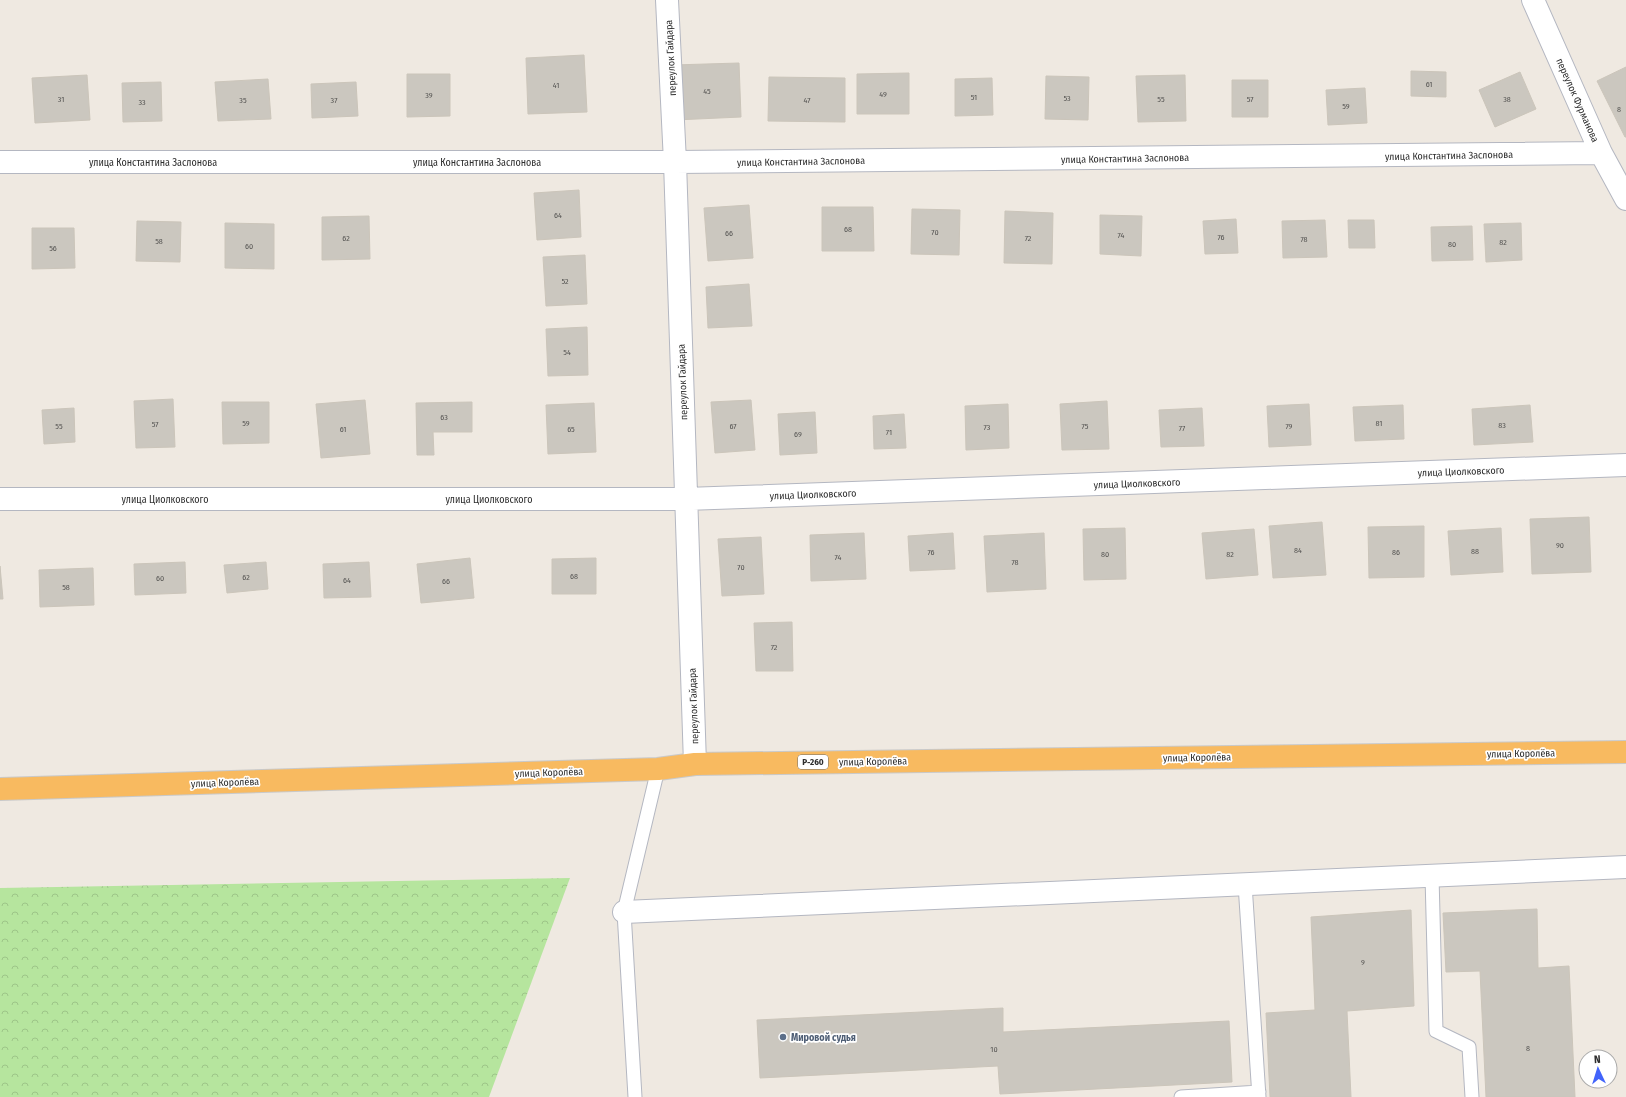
<svg xmlns="http://www.w3.org/2000/svg" width="1626" height="1097" viewBox="0 0 1626 1097" font-family="'Fira Sans Condensed',sans-serif">
	<defs>
		<pattern id="forest-crowns" width="20" height="18" patternUnits="userSpaceOnUse"><rect width="20" height="18" fill="#b6e59e"/><path d="M2 6a3 3 0 1 1 6 0M12 15a3 3 0 1 1 6 0" fill="none" stroke="#9dc588"/></pattern>
	</defs>
	<rect width="100%" height="100%" fill="#efe9e1"/>
	<path fill="url(#forest-crowns)" d="M570,878L489,1097H0V888Z"/>
	<path fill="#cbc7bf" stroke="#cbc5ba" d="M584,55L587,112L528,114L526,58Z
		M739,63L741,117L675,120L673,65Z
		M1626,67V137H1625L1597,81Z
		M1411,71L1446,72V97L1411,96Z
		M1520,72L1536,109L1495,127L1479,90Z
		M909,73V114H857V74Z
		M407,74H450V116L407,117Z
		M87,75L90,120L35,123L32,78Z
		M1185,75L1186,121L1138,122L1136,76Z
		M1046,76L1089,77L1088,120L1045,119Z
		M769,77L845,78V122L768,121Z
		M992,78L993,115L955,116V79Z
		M268,79L271,119L218,121L215,82Z
		M1232,80H1268V117H1232Z
		M161,82L162,121L123,122L122,83Z
		M356,82L358,116L312,118L311,84Z
		M1365,88L1367,123L1328,125L1326,90Z
		M579,190L581,237L537,240L534,193Z
		M749,205L753,258L708,261L704,208Z
		M822,207H873L874,251H822Z
		M912,209L960,210L959,255L911,254Z
		M1005,211L1053,213L1052,264L1004,263Z
		M1100,215L1142,216L1141,256L1100,254Z
		M369,216L370,259L322,260V217Z
		M1236,219L1238,253L1205,254L1203,221Z
		M1325,220L1327,257L1283,258L1282,221Z
		M1348,220H1374L1375,248H1349Z
		M137,221L181,222L180,262L136,261Z
		M225,223L274,224V269L225,268Z
		M1521,223L1522,260L1486,262L1484,224Z
		M1472,226L1473,260L1432,261L1431,227Z
		M32,228H74L75,268L32,269Z
		M585,255L587,304L546,306L543,257Z
		M749,284L752,326L708,328L706,287Z
		M587,327L588,375L548,376L546,329Z
		M173,399L175,447L136,448L134,401Z
		M365,400L370,454L321,458L316,404Z
		M751,400L755,450L715,453L711,402Z
		M1107,401L1109,449L1062,450L1060,404Z
		M222,402H269V443L223,444Z
		M472,402V432H433L434,455H417L416,403Z
		M594,403L596,452L548,454L546,405Z
		M1008,404L1009,448L966,450L965,406Z
		M1309,404L1311,445L1269,447L1267,406Z
		M1403,405L1404,439L1355,441L1353,407Z
		M1530,405L1533,442L1474,445L1472,409Z
		M74,408L75,442L44,444L42,410Z
		M1202,408L1204,446L1161,447L1159,410Z
		M815,412L817,453L780,455L778,414Z
		M904,414L906,448L874,449L873,416Z
		M1589,517L1591,572L1532,574L1530,519Z
		M1322,522L1326,575L1273,578L1269,526Z
		M1424,526V577L1369,578L1368,527Z
		M1125,528L1126,579L1084,580L1083,529Z
		M1501,528L1503,572L1451,575L1448,531Z
		M1254,529L1258,575L1206,579L1202,533Z
		M864,533L866,579L811,581L810,535Z
		M953,533L955,569L910,571L908,536Z
		M1044,533L1046,589L987,592L984,536Z
		M761,537L764,594L722,596L718,539Z
		M470,558L474,598L421,603L417,564Z
		M596,558V594H552V559Z
		M185,562L186,593L135,595L134,564Z
		M266,562L268,589L227,593L224,565Z
		M369,562L371,597L324,598L323,564Z
		M0,566L3,599H0Z
		M93,568L94,605L40,607L39,570Z
		M792,622L793,671H756L754,623Z
		M1537,909L1538,968L1569,966L1575,1097H1486L1480,971L1446,972L1443,913Z
		M1411,910L1414,1006L1347,1011L1351,1097H1270L1266,1013L1315,1010L1311,917Z
		M1003,1008V1032L1229,1021L1232,1082L1000,1094L998,1066L760,1078L757,1020Z"/>
	<g fill="none" stroke-linecap="round" stroke-linejoin="round">
		<g stroke="#b4b7c1" stroke-width="15">
			<path id="service" d="M1432,876L1436,1031L1469,1047L1472,1097
				M1245,884L1259,1097
				M635,1097L624,912L658,769
				M1181,1097L1259,1092"/>
		</g>
		<g stroke="#b4b7c1" stroke-width="24">
			<path id="minor" d="M667,0L675,162L695,764
				M1533,0L1601,153L1626,199
				M0,162H675L1601,153
				M0,499H686L1626,465
				M624,912L1626,867"/>
		</g>
		<g stroke="#c9c9c9" stroke-width="24">
			<path id="trunk" d="M0,789L658,769L695,764L1626,752"/>
		</g>
		<use href="#service" stroke="#fff" stroke-width="13"/>
		<use href="#minor" stroke="#fff" stroke-width="22"/>
		<use href="#trunk" stroke="#f8ba60" stroke-width="22"/>
	</g>
	<circle fill="#5c6f8a" stroke="#fff" stroke-width="1.5" cx="783" cy="1037" r="4"/>
	<g text-anchor="middle" stroke-width="3.5" stroke-linejoin="round" paint-order="stroke">
		<g font-size="8" fill="#555452">
			<text x="1429" y="87">61</text>
			<text x="556" y="88">41</text>
			<text x="707" y="94">45</text>
			<text x="883" y="97">49</text>
			<text x="429" y="98">39</text>
			<text x="974" y="100">51</text>
			<text x="1067" y="101">53</text>
			<text x="61" y="102">31</text>
			<text x="1161" y="102">55</text>
			<text x="1250" y="102">57</text>
			<text x="1507" y="102">38</text>
			<text x="243" y="103">35</text>
			<text x="334" y="103">37</text>
			<text x="807" y="103">47</text>
			<text x="142" y="105">33</text>
			<text x="1346" y="109">59</text>
			<text x="1619" y="112">8</text>
			<text x="558" y="218">64</text>
			<text x="848" y="232">68</text>
			<text x="935" y="235">70</text>
			<text x="729" y="236">66</text>
			<text x="1121" y="238">74</text>
			<text x="1221" y="240">76</text>
			<text x="346" y="241">62</text>
			<text x="1028" y="241">72</text>
			<text x="1304" y="242">78</text>
			<text x="159" y="244">58</text>
			<text x="1503" y="245">82</text>
			<text x="1452" y="247">80</text>
			<text x="249" y="249">60</text>
			<text x="53" y="251">56</text>
			<text x="565" y="284">52</text>
			<text x="567" y="355">54</text>
			<text x="444" y="420">63</text>
			<text x="246" y="426">59</text>
			<text x="1379" y="426">81</text>
			<text x="155" y="427">57</text>
			<text x="1502" y="428">83</text>
			<text x="59" y="429">55</text>
			<text x="733" y="429">67</text>
			<text x="1085" y="429">75</text>
			<text x="1289" y="429">79</text>
			<text x="987" y="430">73</text>
			<text x="1182" y="431">77</text>
			<text x="343" y="432">61</text>
			<text x="571" y="432">65</text>
			<text x="889" y="435">71</text>
			<text x="798" y="437">69</text>
			<text x="1560" y="548">90</text>
			<text x="1298" y="553">84</text>
			<text x="1475" y="554">88</text>
			<text x="931" y="555">76</text>
			<text x="1396" y="555">86</text>
			<text x="1105" y="557">80</text>
			<text x="1230" y="557">82</text>
			<text x="838" y="560">74</text>
			<text x="1015" y="565">78</text>
			<text x="741" y="570">70</text>
			<text x="574" y="579">68</text>
			<text x="246" y="580">62</text>
			<text x="160" y="581">60</text>
			<text x="347" y="583">64</text>
			<text x="446" y="584">66</text>
			<text x="66" y="590">58</text>
			<text x="774" y="650">72</text>
			<text x="1363" y="965">9</text>
			<text x="1528" y="1051">8</text>
			<text x="994" y="1052">10</text>
		</g>
		<rect fill="#fff" stroke="#6d6d6d" stroke-width="1" x="798" y="755" width="30" height="14" rx="3"/>
		<g font-size="9" font-weight="bold" fill="#2e2e2e">
			<text x="813" y="765">Р-260</text>
		</g>
		<g font-size="10" fill="#2e2e2e" stroke="#fff">
			<text transform="translate(670 58) rotate(-93)" y="4">переулок Гайдара</text>
			<text transform="translate(1578 100) rotate(66)" y="4">переулок Фурманова</text>
			<text transform="translate(1449 155) rotate(-1)" y="4">улица Константина Заслонова</text>
			<text transform="translate(1125 158) rotate(-1)" y="4">улица Константина Заслонова</text>
			<text transform="translate(801 161) rotate(-1)" y="4">улица Константина Заслонова</text>
			<text x="153" y="166">улица Константина Заслонова</text>
			<text x="477" y="166">улица Константина Заслонова</text>
			<text transform="translate(682 382) rotate(-92)" y="4">переулок Гайдара</text>
			<text transform="translate(1461 471) rotate(-2)" y="4">улица Циолковского</text>
			<text transform="translate(1137 483) rotate(-2)" y="4">улица Циолковского</text>
			<text transform="translate(813 494) rotate(-2)" y="4">улица Циолковского</text>
			<text x="165" y="503">улица Циолковского</text>
			<text x="489" y="503">улица Циолковского</text>
			<text transform="translate(693 706) rotate(-92)" y="4">переулок Гайдара</text>
			<text transform="translate(1521 753) rotate(-1)" y="4">улица Королёва</text>
			<text transform="translate(1197 757) rotate(-1)" y="4">улица Королёва</text>
			<text transform="translate(873 761) rotate(-1)" y="4">улица Королёва</text>
			<text transform="translate(549 772) rotate(-2)" y="4">улица Королёва</text>
			<text transform="translate(225 782) rotate(-2)" y="4">улица Королёва</text>
		</g>
		<g font-size="10" font-weight="bold" fill="#4e5e75" stroke="#fff" text-anchor="start">
			<text x="791" y="1041">Мировой судья</text>
		</g>
	</g>
	<g transform="translate(1598 1069) rotate(356)"><circle r="19" fill="#ffffff" stroke="#ababab"/>
	<path d="M0-3L7 15L0 10L-7 15Z" fill="#4264fb"/>
	<text y="-6" font-size="11" font-weight="bold" text-anchor="middle" fill="#2e2e2e">N</text>
	</g>
</svg>
